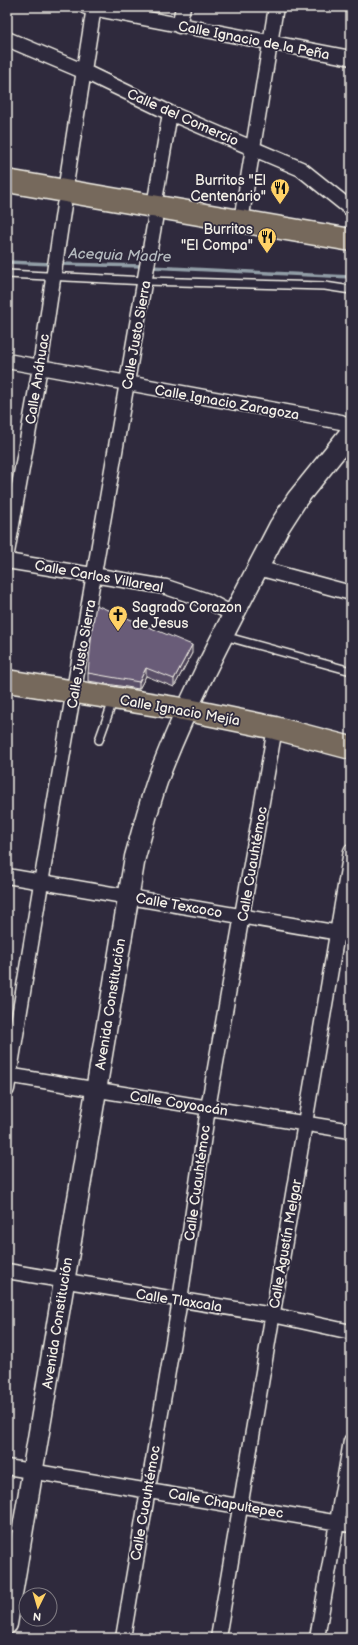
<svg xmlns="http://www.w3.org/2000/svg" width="358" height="1645" viewBox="0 0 358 1645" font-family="'Balsamiq Sans',sans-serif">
	<rect width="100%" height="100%" fill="#2f2a3d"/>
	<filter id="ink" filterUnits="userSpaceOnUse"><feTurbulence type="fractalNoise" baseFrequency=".025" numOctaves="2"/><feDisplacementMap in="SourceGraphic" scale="8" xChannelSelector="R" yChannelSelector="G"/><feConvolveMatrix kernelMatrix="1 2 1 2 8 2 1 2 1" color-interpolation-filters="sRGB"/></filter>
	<g filter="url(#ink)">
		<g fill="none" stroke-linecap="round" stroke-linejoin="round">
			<path stroke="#929ea7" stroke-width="3.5" d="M7,262L52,264
				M58,264L144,266
				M150,267L351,277"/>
			<g stroke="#f4f1e8" stroke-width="10">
				<path id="lane" d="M7,274L146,281L325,286L351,290
					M224,636L351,671
					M99,740L113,701"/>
			</g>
			<g stroke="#f4f1e8" stroke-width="17">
				<path id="street" d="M86,7L351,58
					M179,26L183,7
					M7,39L85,72L170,113L301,169L351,209
					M65,191L94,7
					M154,206L170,113
					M241,221L276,7
					M7,361L341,422L351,427
					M7,553L40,367L64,205
					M7,561L166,587L208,601L234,615
					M258,568L351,593
					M7,876L351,935
					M7,1075L351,1131
					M7,1089L50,829L155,220
					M7,1271L273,1315L351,1332
					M7,1467L351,1525
					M123,1638L180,1300L208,1108L275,728
					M218,1638L351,851
					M317,1638L351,1441"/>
			</g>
			<g stroke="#f4f1e8" stroke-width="23">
				<path id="secondary" d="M7,1624L135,857C143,829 150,800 160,773C193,688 238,607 279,527L297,499L351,432"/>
			</g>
			<g stroke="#f4f1e8" stroke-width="25">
				<path id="primary" d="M7,181L351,240
					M7,681L188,710L275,728L351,748"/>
			</g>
			<use href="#lane" stroke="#2f2a3d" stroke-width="7"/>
			<use href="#street" stroke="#2f2a3d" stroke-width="14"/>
			<use href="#secondary" stroke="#2f2a3d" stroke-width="20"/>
			<use href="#primary" stroke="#76695c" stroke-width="22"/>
		</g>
		<path fill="#5a4f67" stroke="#f4f1e8" d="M192,653L174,687L146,676L139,689L88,681V673Z"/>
		<path fill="#4a4054" stroke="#f4f1e8" d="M192,645V653L174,687V679Z
			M146,668V676L139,689V682Z"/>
		<path fill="#695c78" stroke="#f4f1e8" d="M96,605L192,645L174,679L146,668L139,682L88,673L92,630Z"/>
	</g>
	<defs>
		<g id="restaurant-pin" transform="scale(1)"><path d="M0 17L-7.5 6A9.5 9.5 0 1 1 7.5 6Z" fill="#ffd166" stroke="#2f2a3d"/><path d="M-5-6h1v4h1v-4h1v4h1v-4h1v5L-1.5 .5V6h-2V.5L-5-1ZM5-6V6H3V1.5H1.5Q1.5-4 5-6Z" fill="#111"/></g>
		<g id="church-pin" transform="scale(1)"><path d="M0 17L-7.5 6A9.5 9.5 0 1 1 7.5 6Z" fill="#ffd166" stroke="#2f2a3d"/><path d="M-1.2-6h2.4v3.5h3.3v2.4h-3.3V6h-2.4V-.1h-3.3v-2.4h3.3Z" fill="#111"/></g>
	</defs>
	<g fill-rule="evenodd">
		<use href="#restaurant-pin" x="280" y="188"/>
		<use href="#restaurant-pin" x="267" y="237"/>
		<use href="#church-pin" x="118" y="615"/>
	</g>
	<g text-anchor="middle" stroke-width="3.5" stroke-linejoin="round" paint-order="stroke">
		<g font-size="14" fill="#f4f1e8" stroke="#2f2a3d">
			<text transform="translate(254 40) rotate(11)" y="5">Calle Ignacio de la Peña</text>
			<text transform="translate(183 117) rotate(24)" y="5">Calle del Comercio</text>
			<text transform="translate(136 335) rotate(-80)" y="5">Calle Justo Sierra</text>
			<text transform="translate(37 379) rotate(-81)" y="5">Calle Anáhuac</text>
			<text transform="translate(227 402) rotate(10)" y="5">Calle Ignacio Zaragoza</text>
			<text transform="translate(99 576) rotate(10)" y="5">Calle Carlos Villareal</text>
			<text transform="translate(81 654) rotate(-80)" y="5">Calle Justo Sierra</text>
			<text transform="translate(180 710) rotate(10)" y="5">Calle Ignacio Mejía</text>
			<text transform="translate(252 864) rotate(-80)" y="5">Calle Cuauhtémoc</text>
			<text transform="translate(179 905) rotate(10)" y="5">Calle Texcoco</text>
			<text transform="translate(110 1004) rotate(-81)" y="5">Avenida Constitución</text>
			<text transform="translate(179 1103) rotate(9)" y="5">Calle Coyoacán</text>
			<text transform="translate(197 1183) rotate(-82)" y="5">Calle Cuauhtémoc</text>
			<text transform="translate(285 1244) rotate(-80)" y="5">Calle Agustín Melgar</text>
			<text transform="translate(179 1300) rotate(9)" y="5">Calle Tlaxcala</text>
			<text transform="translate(57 1323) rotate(-81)" y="5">Avenida Constitución</text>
			<text transform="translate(145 1503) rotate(-80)" y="5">Calle Cuauhtémoc</text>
			<text transform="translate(226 1503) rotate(10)" y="5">Calle Chapultepec</text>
		</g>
		<g font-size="14" fill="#f4f1e8" stroke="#2f2a3d" text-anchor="end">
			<text x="266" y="185">Burritos "El<tspan x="266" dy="16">Centenario"</tspan></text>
			<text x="253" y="234">Burritos<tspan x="253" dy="16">"El Compa"</tspan></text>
			<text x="132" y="612" text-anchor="start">Sagrado Corazon<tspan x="132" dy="16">de Jesus</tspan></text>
		</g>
		<g font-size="15" font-style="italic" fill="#b3b9bd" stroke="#2f2a3d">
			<text transform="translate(120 255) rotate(2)" y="5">Acequia Madre</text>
		</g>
	</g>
	<rect width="358" height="1645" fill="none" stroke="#2f2a3d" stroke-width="24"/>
	<rect x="12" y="12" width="334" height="1621" fill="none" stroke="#f4f1e8" stroke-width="1.5" filter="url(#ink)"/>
	<g transform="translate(38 1607) rotate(185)"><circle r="19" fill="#2f2a3d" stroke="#7e7a81"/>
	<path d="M0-3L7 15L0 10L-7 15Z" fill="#ffd166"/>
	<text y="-6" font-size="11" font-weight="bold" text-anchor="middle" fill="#f4f1e8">N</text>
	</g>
</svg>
